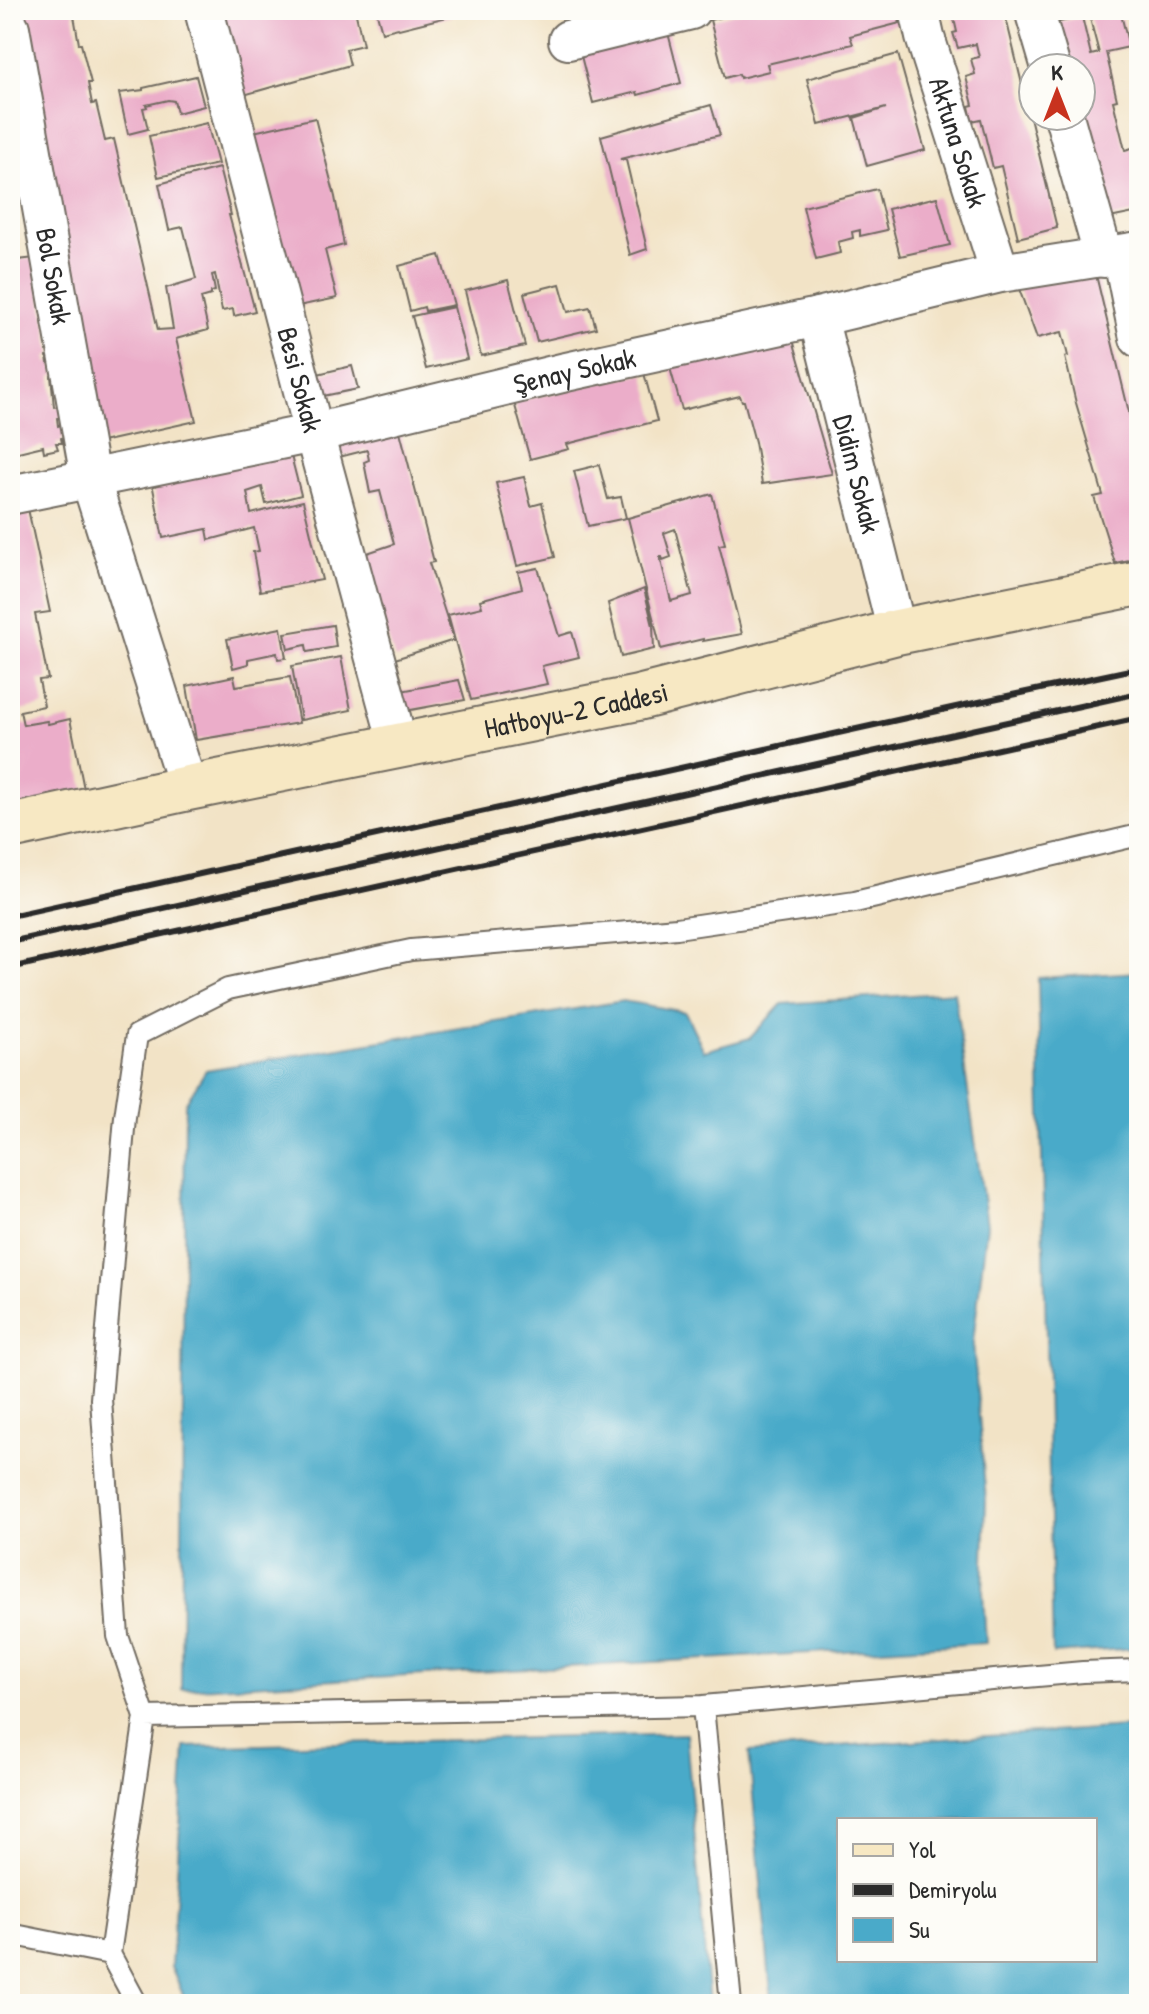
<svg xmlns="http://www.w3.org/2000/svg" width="1149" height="2014" viewBox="0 0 1149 2014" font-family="'Patrick Hand',sans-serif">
	<rect width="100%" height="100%" fill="#fdfcf7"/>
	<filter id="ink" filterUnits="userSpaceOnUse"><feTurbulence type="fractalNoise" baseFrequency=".0125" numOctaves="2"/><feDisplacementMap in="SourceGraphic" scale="16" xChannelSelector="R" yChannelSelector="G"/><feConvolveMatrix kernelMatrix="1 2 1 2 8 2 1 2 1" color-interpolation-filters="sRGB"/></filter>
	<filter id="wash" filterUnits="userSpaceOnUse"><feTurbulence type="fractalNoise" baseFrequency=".006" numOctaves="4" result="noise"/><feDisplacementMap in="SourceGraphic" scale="32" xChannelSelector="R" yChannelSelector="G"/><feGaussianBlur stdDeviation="1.8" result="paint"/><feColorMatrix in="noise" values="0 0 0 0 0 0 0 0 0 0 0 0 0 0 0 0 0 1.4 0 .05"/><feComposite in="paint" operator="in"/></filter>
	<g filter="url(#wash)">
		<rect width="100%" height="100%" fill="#f2e3c6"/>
		<path fill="#4aaac9" stroke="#3a6a7a" stroke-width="2" fill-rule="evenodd" d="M1139,972V1648L1053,1654L1038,978Z
			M954,992L987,1225L973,1342L986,1501L983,1592L986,1643L181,1689L185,1104L206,1070L623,1001L685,1012L704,1051L750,1038L782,1004Z
			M1139,1726V2004H772L749,1752ZM839,1820H1095V1960H839Z
			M686,1734L709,2004H187L171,1967L185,1747Z"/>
		<g id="blocks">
			<path fill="#ebadc9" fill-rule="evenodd" d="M22,10H73L79,44H81L91,83H88L92,104L96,103L105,141L114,139L158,330L173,329L166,288L196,279L183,227L169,230L159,184L219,168L231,215H229L255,311L234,316L233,309L222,311L215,274L212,275L215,291L211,292V295L201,298L208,330L176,339L196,421L97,443Z
				M249,10H305L307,19L336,10H355L363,45L346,49L350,65L240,96L221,17Z
				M376,10H454L455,15L399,29L398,28L382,32Z
				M748,10H897L900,23L850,36L853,44L767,64L769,71L740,78L739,74L725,78L710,20Z
				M952,10H1004L1057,228L1018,238L1001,166L993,168L981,119L972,121L969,106L973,105L966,77L975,74L971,59L979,57L976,44L958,48L953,33L957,32Z
				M1094,10H1120L1129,47L1106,52L1117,100L1113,101L1125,150L1139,146V212L1095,221L1081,116V68H1059L1046,25L1082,17L1091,55L1099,53L1088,11Z
				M667,29L681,83L638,95L637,92L593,103L580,52Z
				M898,54L925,150L867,166L854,118L886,108L819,125L807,79Z
				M196,76L204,106L177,113L174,101L168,100L146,105L147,107L143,108L148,129L128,134L119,93L143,90V88Z
				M711,105L720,135L620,159L626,160L647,249L630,255L601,136Z
				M315,118L335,197L344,245L325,250L337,298L293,307L249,133Z
				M207,123L218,164L158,177L149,136Z
				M877,189L887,230L860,236V230L852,232L853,238L838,242L840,253L816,259L803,207Z
				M937,197L950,245L900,256L888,209Z
				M440,255L454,305L425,311L424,307L410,311L399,266Z
				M35,258L51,355L47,356L48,363L53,362L56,375L51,376L54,407L62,406L64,417L57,418L58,426L64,424L66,436L61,438L62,443H56L58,449L44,452L43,446L10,454V264L18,262V260Z
				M1096,275L1139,454V558L1115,563L1094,497L1103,495L1076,403L1065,357L1068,356L1062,332L1037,338L1018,286Z
				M508,280L525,346L481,356L465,291Z
				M560,284L568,312L590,307L596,328L537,342L524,293Z
				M454,307L467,359L426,369L412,316Z
				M791,333L832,474L762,484L755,442L744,401H742L740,396L682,410L668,361Z
				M352,366L358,389L318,397L309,376Z
				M644,373L657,421L567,444L569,449L530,459L514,402Z
				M397,420L434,562L429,563L454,640L395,659L371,584L355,557L394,544L380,491L370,493L364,462L369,460L367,450L335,458L330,441Z
				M289,448L301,495L266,504L262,487L247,492L251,514L303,501L322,580L260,591L253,552L259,551L254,528L209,540L207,529L163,538L151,478Z
				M599,465L608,499L621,497L626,518L588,526L574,471Z
				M524,477L531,506L542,503L555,557L517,566L496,483Z
				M712,494L725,544L719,545L742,634L703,641V639L661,649L628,518ZM675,529L692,595L671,601L660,557H662L663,560L671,557L664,533Z
				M27,504L50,612L35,614L48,679L39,680L44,706L20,711L23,725L47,721L48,724L70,719L85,794L10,809V508Z
				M538,568L559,636L572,632L579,657L542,666L547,684L471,700L448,615L482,607L480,600L522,588L518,572Z
				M644,589L653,626L654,649L621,657L608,603Z
				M333,625L336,647L307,652L306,645L288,649L285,633Z
				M281,628L286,658L278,659L277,653L248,659V664L233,668L227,639Z
				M341,657L351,710L301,720L292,666Z
				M234,676L236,686L290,677L299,723L196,740L187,686Z
				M459,680L465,700L405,711L401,691Z"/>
		</g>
	</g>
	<g filter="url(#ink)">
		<use href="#blocks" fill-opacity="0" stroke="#716b61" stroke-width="2"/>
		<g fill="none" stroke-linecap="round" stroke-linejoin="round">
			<g stroke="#716b61" stroke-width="24">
				<path id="lane" d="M703,1706L731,2004
					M145,1717L703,1706L1083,1672L1139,1670
					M10,1934L110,1954
					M137,2004L110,1954L145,1717L118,1636L101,1399L125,1117L137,1035L228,989L411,950L677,928L855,902L1139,835"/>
			</g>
			<g stroke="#716b61" stroke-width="42">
				<g id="street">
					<path id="s1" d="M204,10L314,433L399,747"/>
					<path id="s2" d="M919,10L925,37L1000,273"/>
					<path d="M1034,10L1051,68"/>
					<path id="s3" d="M10,28L90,478L188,788"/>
					<path d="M568,40L691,10"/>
					<path d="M1064,116L1104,258"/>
					<path d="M1122,254L1139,338"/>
					<path id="s4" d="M818,317L897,632"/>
					<path id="s5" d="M10,495L314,433L566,372L818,317L1000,273L1139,251"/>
				</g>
			</g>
			<g stroke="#716b61" stroke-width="48">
				<g id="secondary">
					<path id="s6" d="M10,827L188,788L638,698L897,632L1139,583"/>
				</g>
			</g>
			<use href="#lane" stroke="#fff" stroke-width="20"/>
			<use href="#street" stroke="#fff" stroke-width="38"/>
			<use href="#secondary" stroke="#f7e8c3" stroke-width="44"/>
			<path stroke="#2b2b2b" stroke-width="6" d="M10,916L965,705L1139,668
				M10,942L1139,693
				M10,968L1139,718"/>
		</g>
	</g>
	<g text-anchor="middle" stroke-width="6" stroke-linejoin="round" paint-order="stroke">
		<g font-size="28" fill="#2b2b2b" stroke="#fdfcf7">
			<text dy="10" stroke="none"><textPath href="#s2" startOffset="138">Aktuna Sokak</textPath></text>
			<text dy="10" stroke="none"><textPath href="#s3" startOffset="252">Bol Sokak</textPath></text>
			<text dy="10" stroke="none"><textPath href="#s5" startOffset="578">Şenay Sokak</textPath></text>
			<text dy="10" stroke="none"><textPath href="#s1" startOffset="382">Besi Sokak</textPath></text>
			<text dy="10" stroke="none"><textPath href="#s4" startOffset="162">Didim Sokak</textPath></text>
			<text dy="10" stroke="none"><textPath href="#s6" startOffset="578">Hatboyu-2 Caddesi</textPath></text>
		</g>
	</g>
	<rect width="1149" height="2014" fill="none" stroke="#fdfcf7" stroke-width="40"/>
	<rect x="837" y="1818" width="260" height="144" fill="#fdfcf7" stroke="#a9a8a5" stroke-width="2"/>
	<rect x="853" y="1844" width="40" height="12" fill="#f7e8c3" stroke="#a9a8a5" stroke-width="2"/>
	<text x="909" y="1858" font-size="24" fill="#2b2b2b">Yol</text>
	<rect x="853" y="1884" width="40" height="12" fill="#2b2b2b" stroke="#a9a8a5" stroke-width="2"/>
	<text x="909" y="1898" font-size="24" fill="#2b2b2b">Demiryolu</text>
	<rect x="853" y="1918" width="40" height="24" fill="#4aaac9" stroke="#a9a8a5" stroke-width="2"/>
	<text x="909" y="1938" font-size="24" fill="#2b2b2b">Su</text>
	<g transform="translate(1057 92)"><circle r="38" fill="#fdfcf7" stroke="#a9a8a5" stroke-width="2"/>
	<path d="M0-6L14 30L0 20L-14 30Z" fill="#c8321e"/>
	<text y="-12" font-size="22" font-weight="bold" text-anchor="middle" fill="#2b2b2b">K</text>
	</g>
</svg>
